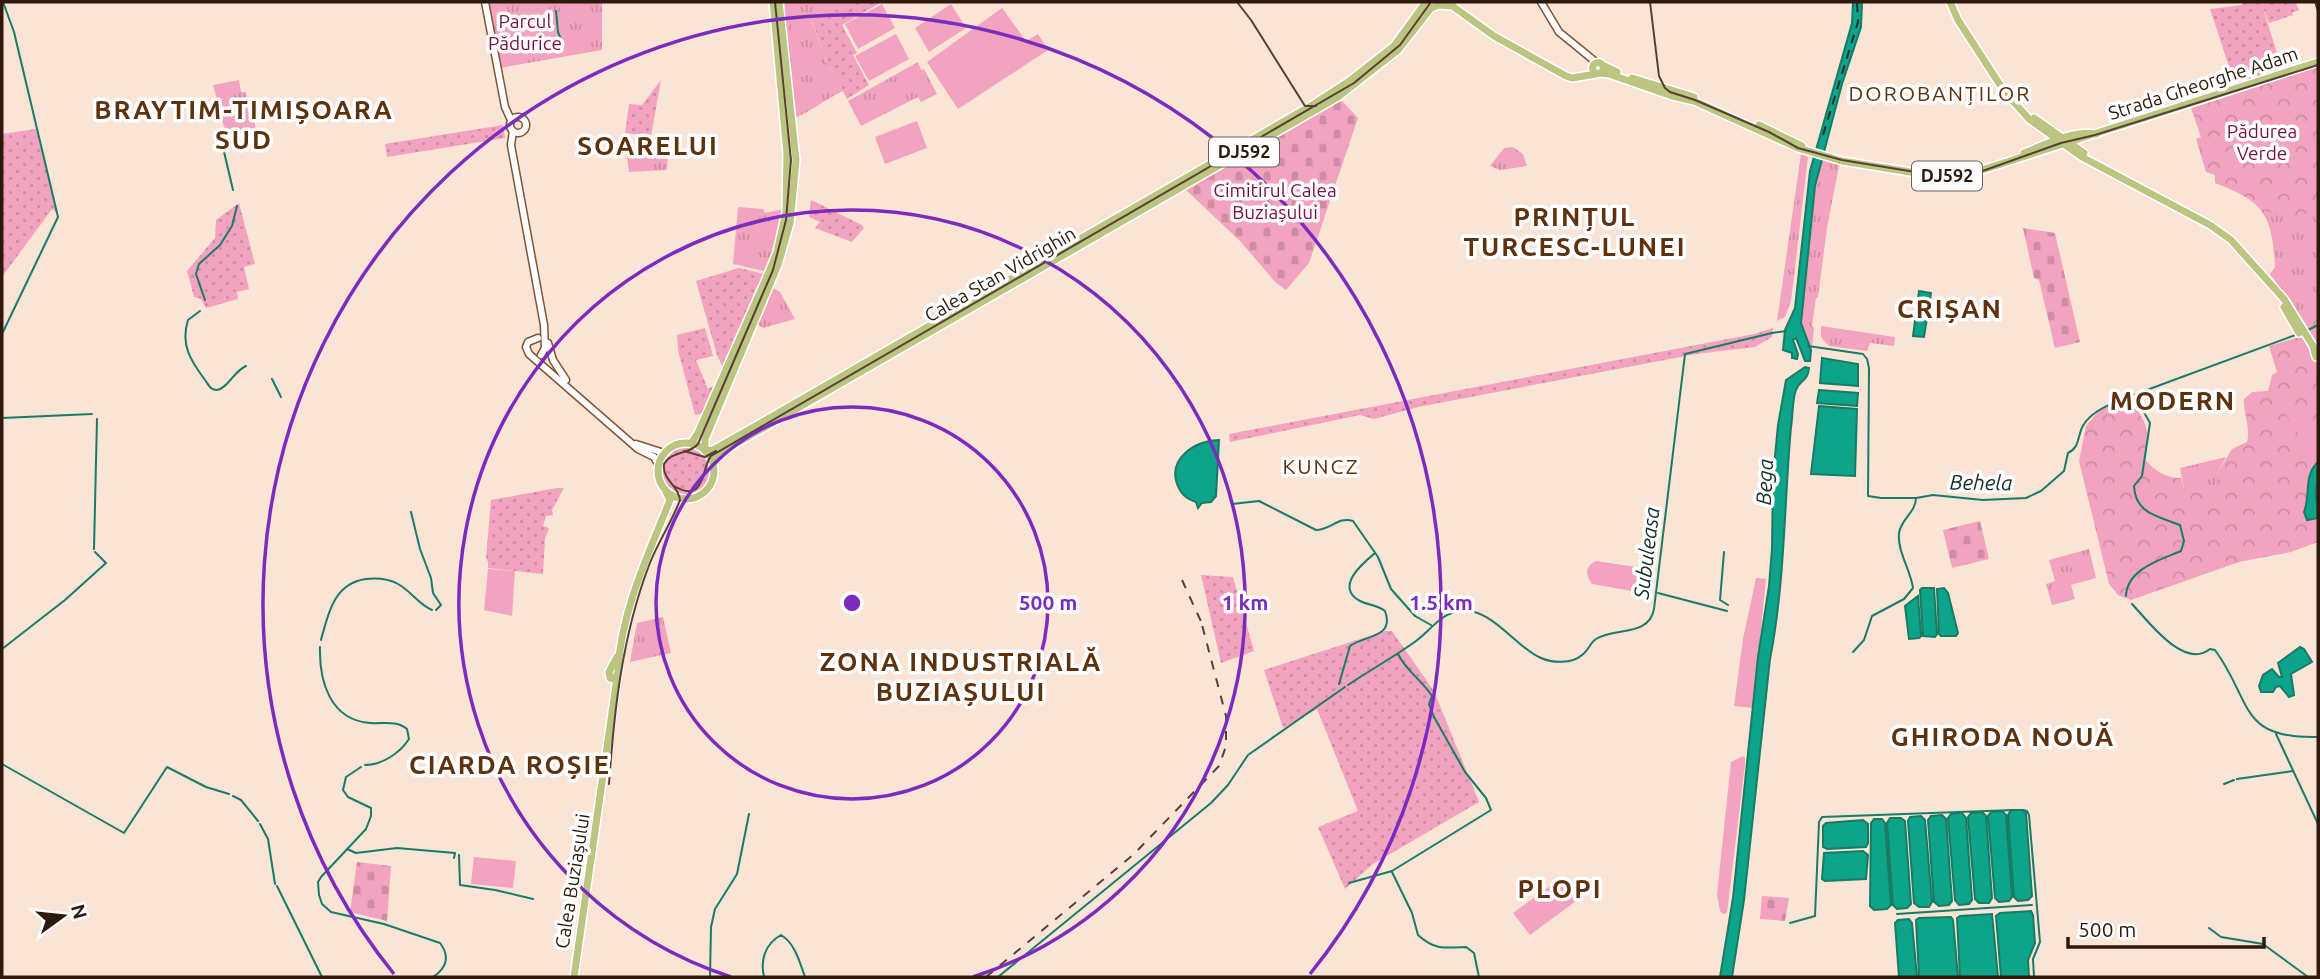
<svg xmlns="http://www.w3.org/2000/svg" width="2320" height="979" viewBox="0 0 2320 979" font-family="Ubuntu,sans-serif">
	<defs>
		<pattern id="grass-dots" width="8" height="8" patternUnits="userSpaceOnUse" patternTransform="scale(1.75)"><rect width="8" height="8" fill="#f2a3c0"/><path d="M2 2h.1M6 6h.1" fill="none" stroke="#d08ca4" stroke-width="1.8" stroke-linecap="round"/></pattern>
		<pattern id="forest-crowns" width="20" height="18" patternUnits="userSpaceOnUse" patternTransform="scale(1.75)"><rect width="20" height="18" fill="#f2a3c0"/><path d="M2 6a3 3 0 1 1 6 0M12 15a3 3 0 1 1 6 0" fill="none" stroke="#d08ca4"/></pattern>
		<pattern id="cemetery-stones" width="16" height="16" patternUnits="userSpaceOnUse" patternTransform="scale(1.75)"><rect width="16" height="16" fill="#f2a3c0"/><path d="M2 7V4a2 2 0 0 1 4 0v3zM10 15v-3a2 2 0 0 1 4 0v3z" fill="#d08ca4"/></pattern>
		<pattern id="park-tufts" width="24" height="20" patternUnits="userSpaceOnUse" patternTransform="scale(1.75)"><rect width="24" height="20" fill="#f2a3c0"/><path d="M3 7l-1-3M5 7V3M7 7l1-3M15 17l-1-3M17 17v-4M19 17l1-3" fill="none" stroke="#d08ca4"/></pattern>
	</defs>
	<rect width="100%" height="100%" fill="#fae4d5"/>
	<path fill="url(#grass-dots)" d="M852,2H882L842,25L857,53L853,55L869,85L847,99L826,60L812,21Z
		M2244,2H2294L2296,3L2299,10L2292,13L2293,15L2269,23L2262,5L2282,69L2235,85L2210,9L2242,5Z
		M661,80L651,136L625,133L629,104L642,105Z
		M503,125L505,138L387,157L385,144Z
		M36,129L57,213L52,209L2,277V134Z
		M811,200L862,225L864,228L852,242L815,228L820,222L809,217Z
		M239,203L255,264L244,267L249,289L237,292L238,299L206,308L201,299L194,297L187,271L215,238L216,220Z
		M739,268L764,274L723,368L717,355L696,281Z
		M705,328L713,356L696,360L708,389L717,384L704,413L695,415L678,350L677,335Z
		M1773,328L1772,337L1755,347L1696,354L1418,407L1374,419L1360,415L1230,442L1229,434L1754,334Z
		M661 471a25 25 0 1 1 50 0a25 25 0 1 1-50 0Z
		M557,488H564L552,510L553,515L546,516L543,526L549,528L545,539L543,574L488,568V562L486,558L491,500Z
		M1201,575L1233,577L1254,651L1221,663Z
		M1385,631H1392L1434,691L1479,802L1373,864L1345,889L1318,827L1358,811L1317,709L1283,728L1264,670Z"/>
	<path fill="url(#forest-crowns)" d="M2318,66V542L2291,552L2239,562L2131,600L2118,595L2109,584L2079,461L2086,426L2101,408L2113,402L2130,403C2150,423 2149,433 2145,460C2156,471 2165,478 2181,478L2184,490L2217,474L2232,449L2247,442C2251,428 2243,413 2244,399L2252,392L2268,391L2272,375L2277,372L2269,346L2310,334L2306,325L2270,274L2275,267C2272,215 2265,202 2215,183V175L2206,172L2196,139L2201,137L2191,108Z"/>
	<path fill="url(#cemetery-stones)" d="M1339,98L1358,118L1309,263L1286,290L1276,283L1241,242L1186,190Z
		M2023,228L2055,233L2080,342L2055,348L2039,280L2034,278Z
		M1980,521L1989,559L1952,568L1943,530Z
		M357,862L391,866L387,921L350,912Z
		M1762,896L1789,898L1785,921L1760,919Z"/>
	<path fill="url(#park-tufts)" d="M488,2H602V50L500,68Z
		M784,2H852L812,22L826,60L843,91C825,99 814,110 795,118Z
		M918,62L921,70L924,69L937,94L921,102L918,97L861,126L848,101Z
		M239,80L241,92H246L248,112L253,114L256,130L226,135L213,85Z
		M625,144L668,151L667,170L629,172Z
		M1513,147L1523,154L1527,166L1500,170L1490,166L1504,148Z
		M1801,154L1808,157L1791,301L1785,317L1777,321Z
		M1821,159L1837,163L1839,166L1827,228L1818,297L1816,298L1812,326L1814,328L1812,347L1809,345L1801,323L1815,186Z
		M738,207L763,209L765,213L784,209L769,272L733,264Z
		M2264,210L2288,218L2313,212L2318,214V318L2307,324L2271,274L2276,268L2274,240Z
		M773,288L780,292L795,319L763,328L757,324Z
		M1821,326L1895,337L1894,346L1870,343L1867,351L1829,346L1821,337Z
		M2226,457L2217,474L2218,493L2211,499L2207,488L2197,492L2184,490L2180,468Z
		M2089,549L2096,578L2071,585L2075,599L2052,605L2046,584L2055,581L2049,560Z
		M663,617L671,653L630,662L637,623Z"/>
	<path fill="#f2a3c0" d="M882,4L895,28L858,49L845,24Z
		M951,4L966,28L929,52L915,28Z
		M1002,8L1026,41L1038,34L1048,50L958,109L927,62Z
		M896,34L909,59L869,81L855,56Z
		M917,121L927,148L885,164L875,137Z
		M2299,407L2318,437V454L2313,458L2286,415Z
		M1596,561L1636,567C1643,574 1643,579 1639,588L1632,591L1592,584C1585,575 1585,566 1596,561Z
		M488,569L515,571L512,616L484,610Z
		M1756,578L1766,579L1753,708L1734,706L1743,639Z
		M1743,756L1745,758V764L1727,913L1723,914L1720,911L1717,894L1731,762Z
		M474,857L516,861L513,888L471,884Z
		M1560,879L1576,901L1530,935L1513,913Z"/>
	<path fill="#0ea48a" stroke="#187b64" stroke-width="2" d="M1853,2H1862L1861,27L1842,84L1815,186L1801,323L1811,350L1810,361H1805L1796,338L1793,340L1798,354L1797,359L1792,358V353L1783,350L1785,330L1795,308L1810,171L1852,23Z
		M1919,291L1931,293L1924,337L1913,336Z
		M1822,358L1858,364V386L1820,383Z
		M1805,367L1809,368C1808,382 1799,380 1796,390C1792,400 1793,416 1791,427C1784,505 1785,583 1770,659L1744,900L1732,977H1720L1733,898L1758,657L1769,586L1772,549L1773,477L1778,425L1786,380Z
		M1819,390L1858,393L1857,406L1817,403Z
		M1819,406L1857,409L1855,476L1811,474Z
		M1219,440L1216,496L1211,502L1202,503L1198,508L1196,502C1186,499 1181,494 1177,484C1168,458 1196,440 1219,440Z
		M2318,462C2318,471 2317,481 2316,490C2315,496 2318,510 2318,518L2307,520L2304,512C2311,494 2303,476 2318,462Z
		M1922,588H1934L1937,634L1935,637L1923,636L1920,590Z
		M1944,588L1948,593L1958,633L1956,636H1941L1939,634L1937,589Z
		M1918,596L1921,636L1919,638L1909,639L1905,606Z
		M2300,647L2304,649L2312,662L2291,674L2294,695L2289,697L2280,686L2276,687L2273,692H2261L2259,686L2263,675L2272,669L2279,677H2282L2278,663Z
		M2011,810H2022L2026,813L2032,896L2028,900L2018,901L2014,897L2008,815Z
		M2002,811L2006,815L2012,897L2009,901L1999,902L1995,898L1988,816L1991,812Z
		M1982,812L1986,816L1992,898L1989,903H1979L1975,899L1968,817L1971,813Z
		M1962,813L1966,818L1972,900L1969,904L1959,905L1955,900L1948,818L1951,814Z
		M1942,815L1946,819L1952,901L1949,905L1939,906L1934,902L1928,820L1931,816Z
		M1921,816L1925,820L1932,902L1929,907H1919L1914,903L1908,821L1910,817Z
		M1890,818H1901L1905,821L1911,904L1907,908L1897,909L1893,905L1887,823Z
		M1874,819H1882L1885,823L1891,905L1887,909L1874,910L1870,906L1871,823Z
		M1863,820L1868,824V843L1866,847L1827,849L1823,847V826L1826,823Z
		M1863,851L1868,855L1866,879L1825,881L1822,879L1824,853Z
		M2031,911L2033,915L2035,943L2028,960L2029,977H2001L1996,916L2000,913Z
		M1992,914L1998,977H1960L1957,918L1960,916Z
		M1951,917L1953,920L1958,977H1919L1916,920L1919,918Z
		M1909,919L1912,923L1917,977H1899L1895,923L1898,920Z"/>
	<g fill="none" stroke-linecap="round" stroke-linejoin="round">
		<path stroke="#187b64" stroke-width="2" d="M556,11L558,32L563,44
			M221,139L233,190
			M205,300L196,274L199,264L220,245L232,226L237,206
			M200,311L188,320C180,345 191,361 205,380C209,385 210,390 217,390C227,389 234,371 246,366
			M2306,331L2318,325
			M2,334L58,217L14,32L3,2
			M1808,346L1863,354L1867,359L1869,368L1868,496L1881,498H1916L1933,495L1983,500L2026,498L2041,491L2064,471L2068,453C2081,447 2077,434 2084,424C2092,412 2105,407 2117,401L2298,334
			M272,379L281,397
			M2,418L92,414
			M1232,504L1259,501L1316,530C1330,530 1339,516 1353,521L1378,557L1391,589L1415,616L1431,625
			M411,512L420,549L431,578L433,593L441,605L436,610
			M94,549L97,419
			M1724,552L1720,600L1728,605
			M1658,593L1727,611
			M2126,596C2127,569 2160,560 2181,551L2184,541L2180,525C2157,516 2135,513 2134,486L2142,476L2150,423L2137,400L2131,397
			M2132,604C2149,622 2184,670 2210,649L2215,650C2253,702 2238,739 2318,737
			M321,640C328,614 334,583 366,579C376,578 389,579 398,584C411,591 419,605 432,610
			M320,647C319,681 330,720 370,723C382,724 397,720 407,729L409,739C400,753 382,765 365,765
			M2,649L65,600L106,563L95,552
			M1853,652L1864,640L1872,616L1904,599L1913,588C1911,571 1897,551 1899,533C1901,519 1916,512 1916,498
			M1339,684L1350,646C1365,635 1395,638 1385,611C1377,605 1368,605 1360,601C1334,587 1363,563 1375,553
			M1348,685C1370,670 1394,657 1416,641C1430,631 1440,614 1459,611C1490,605 1517,649 1541,658C1552,663 1572,664 1582,655C1588,651 1590,643 1596,639C1615,627 1649,637 1654,609L1685,354L1772,333L1786,331
			M2276,734L2318,824
			M2,764L124,833L167,767L206,787L229,794
			M361,767L346,777L343,790L348,797L371,808V816L366,829L321,877L318,882L319,895L322,904L331,912L384,924L440,943C450,956 447,968 433,977
			M2237,779L2293,771
			M2224,784L2234,780
			M233,796L241,800L258,821
			M2023,810L2027,811L2029,815L2040,942L2033,959L2034,977
			M260,824L268,839L275,884
			M347,849L356,853L397,848L455,853L454,858
			M459,855L460,885L495,890L533,899
			M1392,872L1412,913L1418,935C1434,950 1445,948 1466,947L1474,953L1479,977
			M1349,883L1392,871L1491,810L1486,798L1465,772L1434,717L1429,704L1432,696C1422,680 1406,671 1398,654
			M277,886L322,977
			M1897,914L2032,905
			M1790,923L1815,916L1819,822L1822,817L2014,810
			M2209,928L2221,937L2263,944L2308,977
			M710,977L711,927L715,909L737,874L749,814
			M764,977C760,960 765,944 781,935C795,943 800,963 805,977
			M998,977L1211,803L1228,785L1248,755L1345,687"/>
		<path stroke="#142f29" stroke-width="2" stroke-dasharray="9 7" stroke-linecap="butt" d="M1823,135L1858,22L1857,2"/>
		<g stroke="#835433" stroke-width="9">
			<path id="secondary" d="M485,2L505,107L511,120
				M1541,2L1559,32L1597,63
				M510 125a8 8 0 1 1 16 0a8 8 0 1 1-16 0Z
				M513,131L511,145L544,325L545,348L541,355
				M538,338L528,342L526,347L529,354L638,449L654,457L658,464
				M548,343L553,360L566,380
				M636,444L664,453"/>
		</g>
		<g stroke="#fff" stroke-width="10">
			<path id="primary" d="M1950,2L1958,20L2004,91L2029,119L2082,157L2210,225L2231,240L2284,299L2313,346L2316,357
				M1451,5L1494,36L1566,76L1572,78L1596,74
				M1592.5 68a5.5 5.5 0 1 1 11 0a5.5 5.5 0 1 1-11 0Z
				M1602,65L1617,72
				M1600,73L1609,74L1672,96L1694,101L1798,148L1842,161L1954,179L2318,62
				M1632,78L1694,97
				M2034,118L2084,153
				M1759,125L1802,146
				M2024,153C2045,145 2073,130 2096,134
				M2284,307L2299,333
				M658 471a28 28 0 1 1 56 0a28 28 0 1 1-56 0Z
				M691,444L698,433L769,272L777,252L786,212L787,154L773,2
				M705,451L713,450L759,424L1314,104L1348,82L1394,46L1426,2
				M705,451V439L778,265L790,223L796,160L779,2
				M713,466L716,457L725,450L1338,97L1398,50L1431,8L1439,5L1453,6
				M612,666H617L619,670L615,679L610,678L609,672L617,657
				M618,668C622,609 649,553 670,500L666,492
				M574,977L617,678"/>
		</g>
		<use href="#secondary" stroke="#fff" stroke-width="6"/>
		<use href="#primary" stroke="#bcc482" stroke-width="7"/>
		<path stroke="#564234" stroke-width="2" d="M1237,2L1251,20L1305,106H1316
			M1650,2L1659,76L1665,88L1670,92L1695,100L1769,132L1798,148L1842,160L1952,178L1977,173L2061,143L2095,135L2318,65
			M2315,2L2318,11
			M684,451L705,457L716,451
			M674,486C706,505 701,468 711,456L1354,83L1400,45L1431,2
			M609,784C614,712 622,637 648,568C656,545 671,524 680,500C679,486 662,480 664,464C672,450 689,455 698,444L773,270L786,220L791,160L775,2"/>
		<path stroke="#564234" stroke-width="2" stroke-dasharray="9 9" stroke-linecap="butt" d="M1182,580L1204,628
			M986,977L1134,854L1219,766L1226,746V716L1201,621"/>
	</g>
	<g fill="none" stroke="#7b2cbf" stroke-width="3.5">
		<circle cx="852" cy="603" r="196"/>
		<path d="M731 977A393 393 0 1 1 973 977"/>
		<path d="M394 974A589 589 0 1 1 1310 974"/>
	</g>
	<g text-anchor="middle" stroke-width="7" stroke-linejoin="round" paint-order="stroke">
		<g fill="#fff" stroke="#6d5f55" stroke-width="2">
			<rect x="1209" y="137.5" width="70" height="29" rx="5"/>
			<rect x="1912" y="161.5" width="70" height="29" rx="5"/>
		</g>
		<g font-size="18" font-weight="bold" fill="#2e1a0c">
			<text x="1244" y="158">DJ592</text>
			<text x="1947" y="182">DJ592</text>
		</g>
		<g font-size="19" fill="#781146" stroke="#fff">
			<text x="525" y="28">Parcul<tspan x="525" dy="22">Pădurice</tspan></text>
			<text x="2262" y="138">Pădurea<tspan x="2262" dy="22">Verde</tspan></text>
			<text x="1275" y="197">Cimitirul Calea<tspan x="1275" dy="22">Buziașului</tspan></text>
		</g>
		<g font-size="19" fill="#2e1a0c" stroke="#fff">
			<text transform="translate(2203 83) rotate(-18)" y="7">Strada Gheorghe Adam</text>
			<text transform="translate(1000 274) rotate(-30)" y="7">Calea Stan Vidrighin</text>
			<text transform="translate(572 881) rotate(-81)" y="7">Calea Buziașului</text>
		</g>
		<g font-size="21" letter-spacing="2" fill="#5e320e" stroke="#fff">
			<text x="1940" y="101">DOROBANȚILOR</text>
			<text x="1321" y="474">KUNCZ</text>
		</g>
		<g font-size="21" font-style="italic" fill="#142f29" stroke="#fff">
			<text transform="translate(1765 482) rotate(-87)" y="7">Bega</text>
			<text transform="translate(1981 483) rotate(1)" y="7">Behela</text>
			<text transform="translate(1647 553) rotate(-83)" y="7">Subuleasa</text>
		</g>
		<g font-size="26" font-weight="bold" letter-spacing="2" fill="#5e320e" stroke="#fff">
			<text x="244" y="119">BRAYTIM-TIMIȘOARA<tspan x="244" dy="30">SUD</tspan></text>
			<text x="648" y="155">SOARELUI</text>
			<text x="1575" y="226">PRINȚUL<tspan x="1575" dy="30">TURCESC-LUNEI</tspan></text>
			<text x="1950" y="318">CRIȘAN</text>
			<text x="2173" y="410">MODERN</text>
			<text x="961" y="671">ZONA INDUSTRIALĂ<tspan x="961" dy="30">BUZIAȘULUI</tspan></text>
			<text x="2003" y="746">GHIRODA NOUĂ</text>
			<text x="510" y="774">CIARDA ROȘIE</text>
			<text x="1560" y="898">PLOPI</text>
		</g>
	</g>
	<circle cx="852" cy="603" r="10" fill="#7b2cbf" stroke="#fff" stroke-width="3.5"/>
	<g font-size="21" text-anchor="middle" font-weight="bold" fill="#7b2cbf" stroke="#fff" stroke-width="7" stroke-linejoin="round" paint-order="stroke">
		<text x="1048" y="610">500 m</text>
		<text x="1245" y="610">1 km</text>
		<text x="1441" y="610">1.5 km</text>
	</g>
	<rect width="2320" height="979" fill="none" stroke="#2e1a0c" stroke-width="7"/>
	<g transform="translate(63 916) rotate(75)" stroke="#ffffff" stroke-width="5" paint-order="stroke">
	<path d="M0-5L12 26L0 18L-12 26Z" fill="#2e1a0c"/>
	<text y="-10" font-size="19" font-weight="bold" text-anchor="middle" fill="#2e1a0c">N</text>
	</g>
	<path d="M2068 937v10h196v-10" fill="none" stroke="#2e1a0c" stroke-width="3.5"/>
	<text x="2078" y="937" font-size="21" fill="#2e1a0c" stroke="#ffffff" stroke-width="5" paint-order="stroke">500 m</text>
</svg>
